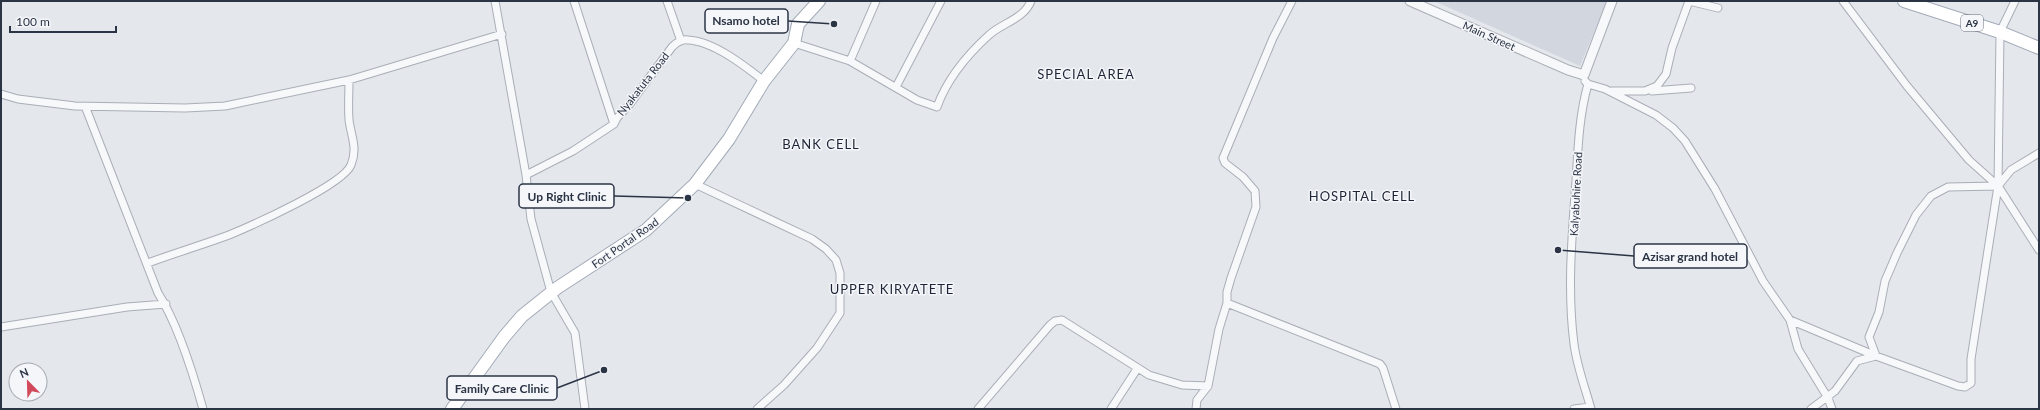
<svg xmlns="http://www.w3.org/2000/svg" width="2040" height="410" viewBox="0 0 2040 410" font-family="Lato,sans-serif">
	<rect width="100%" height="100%" fill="#e4e7ec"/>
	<path fill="#d2d6de" d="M1434,1H1607L1580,66Z"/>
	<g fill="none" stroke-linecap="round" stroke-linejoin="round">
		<g stroke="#a9aeb7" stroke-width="9">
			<path id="minor" d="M495,1L526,175L531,219L551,292L575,333L585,409
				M574,1L614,124
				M667,1L681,41
				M1689,1L1718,8
				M1843,1L1907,86L1969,160L1998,186L2039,250
				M794,43L850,61L917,100L937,107C947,79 967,55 989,35C1002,23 1024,19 1031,1
				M850,61L876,1
				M1585,81L1588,84C1579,116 1578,148 1576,181C1572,235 1567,290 1574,344C1577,367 1585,387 1591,409
				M1588,84L1605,89L1656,115L1673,128L1685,141L1715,189L1763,281L1790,320L1798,349L1828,398L1832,409
				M896,87L941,1
				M1612,91H1645L1657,86L1666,74L1672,48L1689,1
				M1652,91L1691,88
				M1,94L18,99L75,106L185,108L225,106L349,80L502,34
				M85,106L158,293C178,324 193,373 203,409
				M526,175L573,151L614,124L617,118L629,105L672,47C676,43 682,39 688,40C713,41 745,66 764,81
				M695,184L812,239L826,249L836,260L840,273V313L817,348L784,385L757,409
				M148,263C175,253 202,245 229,235C253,225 343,185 351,165C358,148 351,136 349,120C348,107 349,93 349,80
				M1227,303L1380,364L1383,368L1396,409
				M1790,320L1876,356L1958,386L1965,387L1971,383V359L1998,186L2000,32L2015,1
				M1,327L127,307L166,304
				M978,409L1050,325L1055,321L1062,320L1149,375L1182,385L1208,386
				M1111,409L1137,369
				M1196,409L1197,400L1208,386L1219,329L1227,303V292L1231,278L1256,207L1255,191L1243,177L1225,163L1223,158L1273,38L1292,1
				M1574,409L1590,407
				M1811,409L1835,391L1857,361L1876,356L1869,337L1879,312L1885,281L1897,253L1916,215L1931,196L1948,187L1998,186L2011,170L2039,153"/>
		</g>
		<g stroke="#a9aeb7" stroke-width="11">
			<path id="tertiary" d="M1410,1L1568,70L1584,75L1612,1"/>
		</g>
		<g stroke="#a3abb8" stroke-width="14">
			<path id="primary" d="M1904,1L2000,32L2039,48
				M452,409L504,337L522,316L557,288L646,230L695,184L729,139L764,81L794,43L798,24L819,1"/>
		</g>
		<use href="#minor" stroke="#f7f8fa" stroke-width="7"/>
		<use href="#tertiary" stroke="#f7f8fa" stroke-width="9"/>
		<use href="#primary" stroke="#fff" stroke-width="12"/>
	</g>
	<g text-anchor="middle" stroke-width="3" stroke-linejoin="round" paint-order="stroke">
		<rect fill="#f4f6f9" stroke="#676e7b" stroke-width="1" x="1961" y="15" width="22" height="16" rx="3"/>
		<g font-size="10" font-weight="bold" fill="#2b3445">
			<text x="1972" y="27">A9</text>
		</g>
		<g font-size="11" fill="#2b3445" stroke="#f4f6f9">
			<text transform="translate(1489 36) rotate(24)" y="4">Main Street</text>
			<text transform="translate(643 84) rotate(-52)" y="4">Nyakatuta Road</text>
			<text transform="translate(1576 194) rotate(-87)" y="4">Kalyabuhire Road</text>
			<text transform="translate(625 243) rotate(-35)" y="4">Fort Portal Road</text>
		</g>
		<g font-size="13" letter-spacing="1" fill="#1d2536" stroke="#f4f6f9">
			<text x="1086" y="79">SPECIAL AREA</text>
			<text x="821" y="149">BANK CELL</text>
			<text x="1362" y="201">HOSPITAL CELL</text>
			<text x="892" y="294">UPPER KIRYATETE</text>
		</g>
	</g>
	<path fill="none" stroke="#2b3445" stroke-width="1.5" d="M834 24L788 21M688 198L614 196M1558 250L1634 256M604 370L557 388"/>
	<g fill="#2b3445" stroke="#f4f6f9" stroke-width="1.5">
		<circle cx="834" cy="24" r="4"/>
		<circle cx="688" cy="198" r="4"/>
		<circle cx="1558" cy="250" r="4"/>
		<circle cx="604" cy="370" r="4"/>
	</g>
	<g fill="#f4f6f9" stroke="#2b3445" stroke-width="1.5">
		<rect x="705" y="9" width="83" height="24" rx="4"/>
		<rect x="519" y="184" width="95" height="24" rx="4"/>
		<rect x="1634" y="244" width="113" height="24" rx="4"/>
		<rect x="447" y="376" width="110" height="24" rx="4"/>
	</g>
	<g font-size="12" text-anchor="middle" font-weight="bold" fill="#2b3445">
		<text x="746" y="25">Nsamo hotel</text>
		<text x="567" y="201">Up Right Clinic</text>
		<text x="1690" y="261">Azisar grand hotel</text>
		<text x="502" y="393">Family Care Clinic</text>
	</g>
	<rect width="2040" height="410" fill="none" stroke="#2b3445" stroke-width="4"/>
	<g transform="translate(28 382) rotate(337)"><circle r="19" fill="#f4f6f9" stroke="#a4a8b1"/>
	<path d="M0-3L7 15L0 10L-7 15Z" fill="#d1495b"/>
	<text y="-6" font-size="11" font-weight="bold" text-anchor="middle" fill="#2b3445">N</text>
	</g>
	<path d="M10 26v6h106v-6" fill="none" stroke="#2b3445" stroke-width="2"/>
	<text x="16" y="26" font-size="12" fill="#2b3445" stroke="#f4f6f9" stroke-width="3" paint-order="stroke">100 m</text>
</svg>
